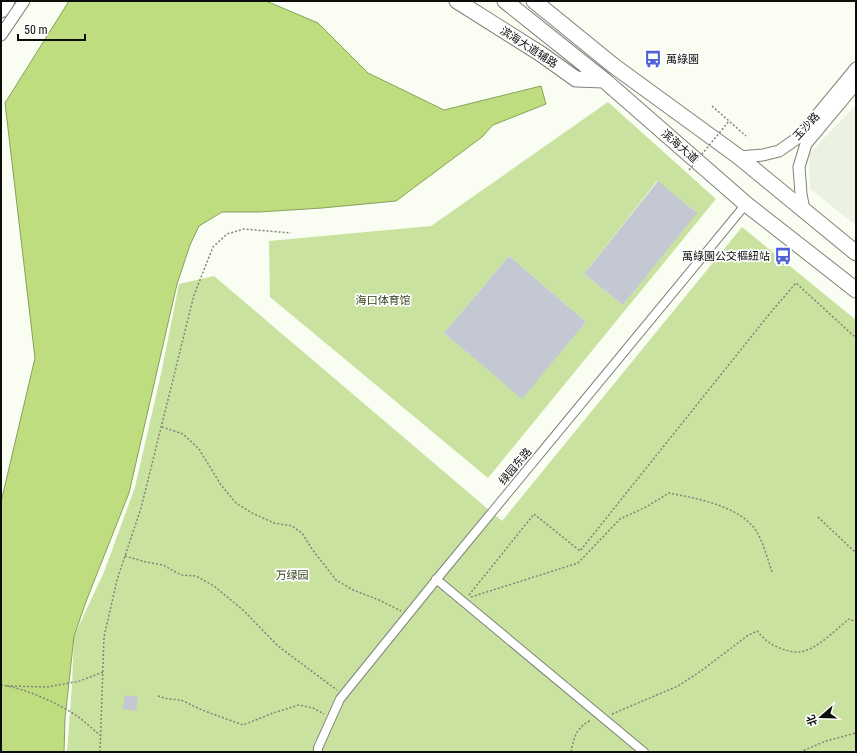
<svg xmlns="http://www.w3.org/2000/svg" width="857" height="753" viewBox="0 0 857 753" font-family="'Roboto Condensed','Noto Sans SC',sans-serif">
	<rect width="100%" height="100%" fill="#f9fdf2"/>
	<path fill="#ebf2e1" d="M856,105V225L810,189L809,154Z"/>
	<path fill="#cae29f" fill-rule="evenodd" d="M608,102L716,199L488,478L270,297L269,241L431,226ZM657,181L696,212L623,305L584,274ZM509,256L586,322L522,398L444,333Z
		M742,227L856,320V752H67L72,684L74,636L104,572L135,487L161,374L179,284L214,276L502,521Z"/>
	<path fill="#bedd7f" stroke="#899f5c" d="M69,1H266L318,23L368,73L444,110L541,86L546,104L493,125L482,137L396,201L322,208L259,212H222L199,226L190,245L177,284L129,493L87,599L74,636L65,719L64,752H1V502L35,358L5,103Z"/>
	<path fill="#c4c8d3" d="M658,181L697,213L623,305L584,274Z
		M509,256L586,322L522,399L444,333Z
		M125,695L138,697L136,711L123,709Z"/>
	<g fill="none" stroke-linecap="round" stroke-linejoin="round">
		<g stroke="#7f8379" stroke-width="10">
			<path id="street" d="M436,579L644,752
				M318,752V748L340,699L441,574L746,204"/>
		</g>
		<g stroke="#7f8379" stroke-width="13">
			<path id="secondary" d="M1,35L24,1
				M739,157L763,155L779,151L799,137L856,68
				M804,210L801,194L799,167L806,144L856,84"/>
		</g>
		<g stroke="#7f8379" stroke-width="17">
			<path id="highway" d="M457,1L541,54L576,79L604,80
				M505,1L604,80L746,204L856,290
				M534,1L614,66L739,157L856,253
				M1,10L7,1"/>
		</g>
		<path stroke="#80837c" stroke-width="1.5" stroke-dasharray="2 2" stroke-linecap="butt" d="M712,106L746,136
			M162,427L183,434L199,449L221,485L236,503L252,513L274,523L292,526L302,533L312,549L336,580L353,590L379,600L401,611
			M818,517L856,553
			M125,556L146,562L163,565L181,575L196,576L214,586L243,610L278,646L337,690
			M469,595L534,514L580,551L771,312L796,283L856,338
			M471,597L578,563L620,519L646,507L669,493C698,499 743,506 758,534C764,545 768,560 772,572
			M1,685C25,688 60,704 80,718C87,724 94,730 101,736
			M7,686L47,687L80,681L103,672
			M158,696L168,699L181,700L202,710L243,725L273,713L299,705L313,708L324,714
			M612,714L678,686L701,671L747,636L757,631C761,635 765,640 770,643C778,648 791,653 800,652C818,649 835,630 849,619L856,622
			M141,751V752
			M100,752L104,637L117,580L141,508L194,295L213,247L227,234L244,229L291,233
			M571,752C574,737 576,728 591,720
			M800,752L826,741L856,733"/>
		<use href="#street" stroke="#fff" stroke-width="8"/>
		<use href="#secondary" stroke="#fff" stroke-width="11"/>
		<use href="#highway" stroke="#fff" stroke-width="15"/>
		<path stroke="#80837c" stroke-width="1.5" stroke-dasharray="2 2" stroke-linecap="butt" d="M689,170L729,121"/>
	</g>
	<defs>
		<g id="bus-bare" transform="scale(1.38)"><path d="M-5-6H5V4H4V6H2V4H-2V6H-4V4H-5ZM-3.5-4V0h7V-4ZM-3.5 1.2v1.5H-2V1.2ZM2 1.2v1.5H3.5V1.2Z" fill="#4f61d6" stroke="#fff" stroke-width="2.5" paint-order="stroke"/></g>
	</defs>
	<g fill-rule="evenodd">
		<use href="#bus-bare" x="653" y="59"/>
		<use href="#bus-bare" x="783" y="256"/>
	</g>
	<g text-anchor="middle" stroke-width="3.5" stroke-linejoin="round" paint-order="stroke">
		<g font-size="11" fill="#0c0e0a" stroke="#fff">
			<text transform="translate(529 47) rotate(33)" y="4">滨海大道辅路</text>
			<text transform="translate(806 126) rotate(-47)" y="4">玉沙路</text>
			<text transform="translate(680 146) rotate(41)" y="4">滨海大道</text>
			<text transform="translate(515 466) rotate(-50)" y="4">绿园东路</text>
		</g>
		<g font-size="11" fill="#0c0e0a" stroke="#fff" text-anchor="start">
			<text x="666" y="63">萬綠園</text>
			<text x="770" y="260" text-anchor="end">萬綠園公交樞紐站</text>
		</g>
		<g font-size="11" fill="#35421b" stroke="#fff">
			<text x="383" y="304">海口体育馆</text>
			<text x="292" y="579">万绿园</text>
		</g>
	</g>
	<rect width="857" height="753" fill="none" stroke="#0c0e0a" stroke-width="4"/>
	<g transform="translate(821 717) rotate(250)" stroke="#ffffff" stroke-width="3" paint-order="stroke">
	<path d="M0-3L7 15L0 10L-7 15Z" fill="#0c0e0a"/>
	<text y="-6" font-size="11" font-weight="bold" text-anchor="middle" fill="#0c0e0a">北</text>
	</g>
	<path d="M18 34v6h67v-6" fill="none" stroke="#0c0e0a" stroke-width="2"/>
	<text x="24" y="34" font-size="12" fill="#0c0e0a" stroke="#ffffff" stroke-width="3" paint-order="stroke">50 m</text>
</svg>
